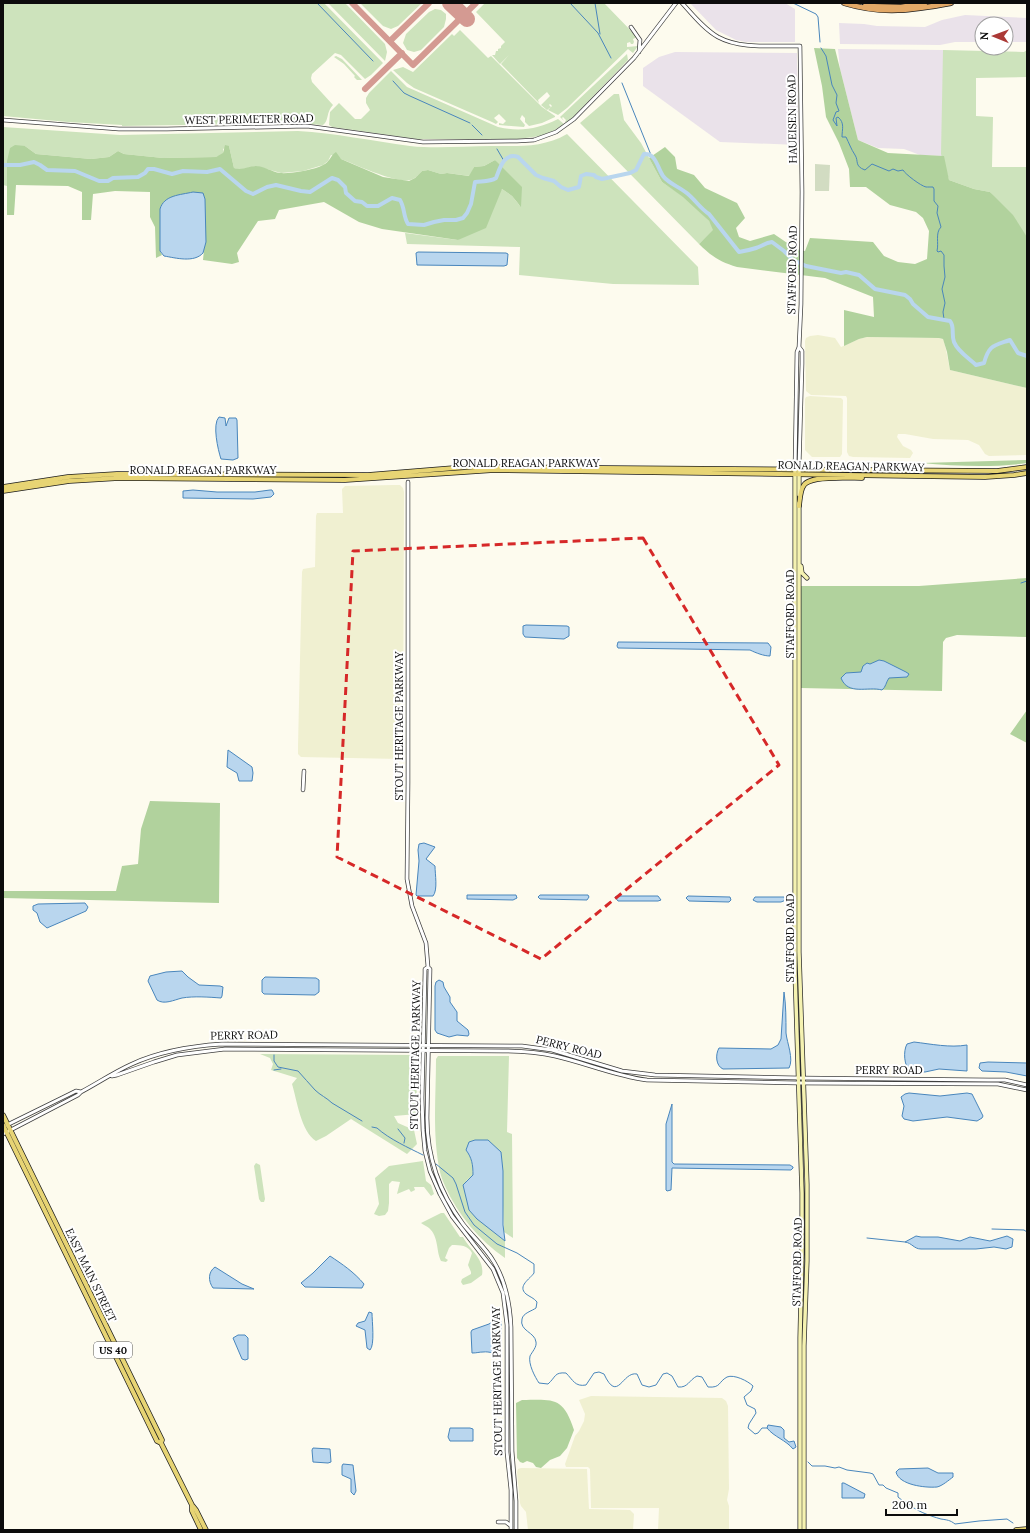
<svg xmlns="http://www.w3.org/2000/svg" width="1030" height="1533" viewBox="0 0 1030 1533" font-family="Lora,serif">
	<rect width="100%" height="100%" fill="#fdfbee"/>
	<path fill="#eae2ea" d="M690,3H785L795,9V42H746L736,40L716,30Z
		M965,15L1027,18V42H1006V24H982V42H955L940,45L840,44L839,23L864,24L877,26L925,27L942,20Z
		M838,49L943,50L944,156L920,155L904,149L878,148L858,140L840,69Z
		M675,52L797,53L799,145L720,142L643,86V68L659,57Z"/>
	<path fill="#f0f0d1" d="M818,335L835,338L841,347L859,339L867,337L939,338L943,339L945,345L950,370L1027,388V455L989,456L985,454L979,445L968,440L933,439L905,434H898L897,437L903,446L911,450L913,453L910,458L853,457L849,456L847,452V398L846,396L811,395L806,391L805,341L806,338L810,336Z
		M810,396L841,398L843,400L842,454L840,457H812L805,450V399L806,397Z
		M393,485H400L403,488L404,492L403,756L402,758L400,759L301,757L298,754V746L302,572L303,569L315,567L316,516L317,513H343L342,489L345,486Z
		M591,1396L722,1398L726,1401L728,1406L729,1489L727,1500L729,1506V1530H658L659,1508H591L590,1469L588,1467H566L565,1464L575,1436L579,1431L584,1421L585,1414L579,1400Z
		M521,1468L587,1469L589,1509L630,1510L634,1514L633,1530H528L526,1512L521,1506L520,1503L517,1472L518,1469Z"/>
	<path fill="#cde3bc" d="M3,3H324L383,63L371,75L365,79L341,55L335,53L312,74L311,78L312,82L333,105C326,112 329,121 323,125L293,123L122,126V125L68,122L3,116Z
		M328,3H345L385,44L387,52L385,61Z
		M360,3H422L398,26L391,29L383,26Z
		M485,3H604L637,37L633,39L634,42L633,44H631L630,42L627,43V47L638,46L633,53L628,49L567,108L558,115L548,110L552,106L550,104L549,105L551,107L547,110L541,105L550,96L547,92L538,100L539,103L501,64L509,55L500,64L492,55H495L496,51H498V49L501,48V46L505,42L476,12Z
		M435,9L441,10L446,14V19L444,27L421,50L414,52L407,50L403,43L406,34L429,12Z
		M460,30L488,58L491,56L542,107L555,116V117L542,123L529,126L525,122V118L522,115L520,119L525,125L524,127L499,125V123L503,124L506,121L499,114L494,118L498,122L496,124L492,122L414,88L407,83L393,70L403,67L413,72L452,34L454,36Z
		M943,50L1024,52L1027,50V77L976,78V116L993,117L992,167H1027V237L990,192L974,189L949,180L941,154Z
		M627,54L628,60L575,115L567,123L565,122L566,120L563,117L562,118L564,121L560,117Z
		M336,56L342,59L362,80H357L354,77L355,76L344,64L334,57Z
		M391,71L407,87L498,127C520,132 538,129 558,119L564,124L553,131L540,136L518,139H417L332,127L329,125L330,112L339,103L355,119H361L370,110L366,103V98L369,93Z
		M614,94H619L624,120L641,143L662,182L687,199L709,221L714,230L699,244L580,123Z
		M3,127L120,135L298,131C335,133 372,141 410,146C437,149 465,146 492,146C518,146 543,148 567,134L698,267L699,285L613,284L519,275L520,247L407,244L405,233L458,240L502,189L512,196L520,206L495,160L484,166L474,167L470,176L447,173L441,174L428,170L422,171C418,175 415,179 410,180C395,184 348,161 331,155L328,161L323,165L303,171L281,173L256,166L239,170L234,168L229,146L223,149V155L216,157L163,158L124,154L118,151L109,157L91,159L36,154L25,146L8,180L7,186L3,185Z
		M260,1054L416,1055L417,1114L394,1116L398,1123L414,1130L417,1144L407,1154L351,1119L326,1136L316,1141C301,1132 297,1100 292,1084L297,1078L271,1070L273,1064L270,1058Z
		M438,1056H509L507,1132L512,1134L513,1238L504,1232L501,1152L466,1150C472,1158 473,1165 473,1175L466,1181L491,1230L505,1241V1258C479,1240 458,1215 445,1186C443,1181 441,1177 440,1172C432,1135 436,1096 436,1059Z
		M423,1161L426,1181L431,1185L434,1194L431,1196L424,1187H414L415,1190L411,1192L409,1189L397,1194L400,1182L392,1181L389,1184V1203L388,1211L385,1215L379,1216L374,1214L379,1204L375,1178L389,1166Z
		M256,1163L260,1165L265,1199L264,1202H261L259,1199L254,1166Z
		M441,1213H444L460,1237H463C469,1249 485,1259 482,1275L471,1283L463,1285L461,1282L462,1279L471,1274V1272L468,1265L472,1253C468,1245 460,1245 452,1245L449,1248L445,1258L448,1260L446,1262L441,1261C436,1251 439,1237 429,1228C427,1226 423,1225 421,1223Z"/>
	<path fill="#b1d29d" d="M814,48L835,49L858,140L888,153L944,156L949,180L974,189L990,192L1013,215L1027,237V388L950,370L947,352L943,339L939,338L867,337L859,339L844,346V310L874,317L873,297L825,278L737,267C720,262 711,256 699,244L713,230L709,221L683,197L662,182L649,158L665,147L675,157L677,169L694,175L705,188L737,203L745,218L736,228L739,237L750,241L774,234L796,249L805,251L810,238L873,242L884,256L898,262L915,264L927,259L929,231L923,218L916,212L890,205L866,187H850L849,169L839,143L826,117L822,86Z
		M15,145L25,146L36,154L91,159L109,157L118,151L124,154L163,158L216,157L223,153L225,145L229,146L234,168C242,171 248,166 256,166C264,166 272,172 280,173C290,174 314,170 323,165C330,162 330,156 336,152L341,159L383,177L409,181L415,178L422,171L428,170L441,174L447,173L469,176L474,167L484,166L495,160L522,187L521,207L512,196L502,189L486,228L458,240L382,229L359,222L324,202L279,210L275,219L258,221L237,253L239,262L232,264L203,260L204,250L160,209V251L162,255L156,258L155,227L150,217V192L115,191L93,194L91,220H82V192L68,186L16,185L14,215H7V161L10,148Z
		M1027,460V463C992,468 956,466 921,463Z
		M1027,578V637L957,635L946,638L943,642L942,691L801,688V586H919Z
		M1027,710V743L1010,734Z
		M150,801L220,803L219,903L3,898V891H116L122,866L138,864L141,829Z
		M522,1400C553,1400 563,1396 574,1430L567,1448L560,1456L550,1460L541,1468L536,1467L533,1463L527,1461L523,1463L520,1462L517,1458L516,1403Z"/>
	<path fill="#d2dcc2" d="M815,164L830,165L829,191H815Z"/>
	<path fill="#b9d6ee" stroke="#4986bc" d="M193,192L203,193L205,199L206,242L203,253C194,263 176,258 164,256L160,251V209C164,195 180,195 193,192Z
		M418,252L506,253L508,254L507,265L504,266L417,265L416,253Z
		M219,417L225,418L226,426L229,418H236L237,420L238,458L233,460L221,459C218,450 212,424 219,417Z
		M193,490L217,492H255L270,490H272L274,494L271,497L253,499L183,498V491Z
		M526,625L567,626L569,627V636L564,639L525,637L523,634V626Z
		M618,642L768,643L771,647L770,656C764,656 756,653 750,650L618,648L617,646Z
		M879,660L884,661L906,672L909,674L907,677L889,678C886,682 886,687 882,690C868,686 848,696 841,678L846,673L861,672L863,666L867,663L870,664Z
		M228,750L252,767L253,773L252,781H239L237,773L227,767Z
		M424,843L435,847L426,859L435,866C435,874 438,890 433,896H417L416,895L419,861L418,850L419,844Z
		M467,895H516L517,898L513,900L467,899Z
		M540,895H588L589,897L587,900L540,899L538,897Z
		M617,896H658L661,900L658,901H618L615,897Z
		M688,896L730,897L731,900L729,902L689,901L686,898Z
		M755,897H784L786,900L781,902H757L753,900Z
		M85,903L88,907L86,911L47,928L40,922L37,913L33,910V906L38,904Z
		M182,971L188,977L199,985L220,986L223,987L222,996L221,998C208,997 194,996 182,998C174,1000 164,1005 157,1000L148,981L150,976L166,972Z
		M265,977L316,978L319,980V992L315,995L264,994L262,992V980Z
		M439,980L443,982L444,987L450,997V1002L457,1012V1021L468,1030L469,1034L468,1036L457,1035L449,1037L437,1033L435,1030V986L436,982Z
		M784,992C786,1005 786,1019 786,1033C787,1043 794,1059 789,1068L723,1069C716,1066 715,1055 719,1048L771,1049L778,1045L781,1039Z
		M914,1042C931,1044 950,1048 967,1045V1071L939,1069L925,1072L910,1071C904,1066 903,1051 907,1044Z
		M988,1062L1027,1063V1076L1006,1072L982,1071L979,1068L980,1063Z
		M909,1093L940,1096L967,1093L972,1094L983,1116L982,1118L977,1121L947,1117L913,1121L904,1119L902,1116L904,1106L901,1097L905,1094Z
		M672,1104V1162L674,1164L790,1165L793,1167V1168L791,1170L672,1168L671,1190L667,1191L666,1190V1124Z
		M475,1140H488L501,1152L503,1171V1225L505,1241L477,1219L469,1210L463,1185L473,1175C473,1165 472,1158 466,1150L469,1142Z
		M916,1236L921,1237H938L960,1241L970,1237L990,1241L1007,1236L1013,1239L1012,1247L1006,1249L994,1247L976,1249H921C914,1249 912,1243 905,1242Z
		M330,1256C342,1264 354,1272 364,1284L362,1288L305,1287L301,1283L313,1273Z
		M215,1267L242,1284L254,1289L213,1288C208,1281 208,1272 215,1267Z
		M369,1312L372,1313C372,1321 375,1345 370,1350L367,1348L365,1330L356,1326L358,1323L365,1321Z
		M496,1319L501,1321V1352C495,1355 490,1351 483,1352C479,1352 477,1353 472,1353L471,1332L472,1330L489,1324Z
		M238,1335H245L248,1338V1359L245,1360L242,1359L233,1338Z
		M768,1425L781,1427L784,1430V1438L789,1442L794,1441L796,1447L793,1449C786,1440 774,1437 767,1428Z
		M450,1428H470L473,1429V1441H450L448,1437Z
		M313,1448L330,1449L331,1462L328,1463L313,1462L312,1450Z
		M343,1464L353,1465L356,1491L354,1495L351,1492V1479L342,1475V1466Z
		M928,1468L938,1473H953V1477C949,1480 942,1486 937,1487C925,1488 899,1485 896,1472L899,1469Z
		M842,1483H844L863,1493L865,1494L864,1498H842Z"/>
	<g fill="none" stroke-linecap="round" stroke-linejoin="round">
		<path stroke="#4986bc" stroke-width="1" d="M317,3L373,61
			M570,3L598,33L611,58
			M595,3L600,34
			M793,3L816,14L818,17L820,42
			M821,48L826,56L832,85L837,95L836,103L839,111L836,112L833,120L837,126L836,118L838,117C845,123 842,129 842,137H846C849,143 851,149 855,155C859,161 854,166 865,170L872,164L889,171L893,169L898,171L903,170C905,174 921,186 926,187C928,187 930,187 933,187L934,189V201L938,206L937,213L941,227C935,233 939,243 937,251L938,252L941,251L944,255V266L945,277L942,289L945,303L943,312L944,319
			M393,81L404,93L410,96L470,123
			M622,83L651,155
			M472,125L482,135
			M497,149L504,161
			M1021,583L1027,581
			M274,1055V1061L278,1067L298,1071C304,1077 309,1084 315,1090C320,1095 327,1098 332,1103L362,1121
			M274,1070L281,1069
			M372,1127L377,1128C389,1139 409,1148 423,1155
			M398,1129L405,1138L404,1143
			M436,1164L453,1178L456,1184L465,1212L474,1225L497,1244L517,1253L534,1264V1273C530,1279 517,1286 526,1294C530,1297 534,1298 537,1302L536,1308C532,1311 523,1313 522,1319C519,1331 535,1332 536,1342C537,1347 532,1352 530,1356C528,1364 535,1377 539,1383L548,1384C556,1377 554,1372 566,1373C573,1380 575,1387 586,1385L594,1373L599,1372L604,1374C618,1404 622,1371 637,1374L642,1385L649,1387L656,1385L663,1374L667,1373L672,1376L678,1387C688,1388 689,1380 697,1376L702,1377L708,1387C721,1388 718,1382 727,1377C734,1374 748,1381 753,1386L751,1391L744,1397L747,1405L755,1409L756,1413L749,1424L748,1428L755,1434L758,1433L762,1428H767
			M992,1229L1024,1230L1027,1232
			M867,1238L905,1242
			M808,1462L812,1466H825L835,1468L839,1467L847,1470L870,1473L873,1474L879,1485H883L886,1488L898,1493V1497L903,1501L907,1502C913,1510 930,1516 941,1519C947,1520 950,1520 955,1524L979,1521L1007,1519L1013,1523"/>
		<path stroke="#b9d6ee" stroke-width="4" d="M3,165H20L34,162L40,165L47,170L75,171L99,181H108L113,178L138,177L145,173L148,169H154L172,174L183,171L207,172L220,169L246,191L253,194L267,187L276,185L301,191L310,192L332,178L338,180L345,187L346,193L355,201L362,202L367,206H378L392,198L400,200C405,208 403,216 408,224L424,225L434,222L444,220H456L463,218L467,213L471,204L475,182C483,181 490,182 496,178C500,168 504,152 518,157L536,175L543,178L554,181L561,187L568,190L579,187L581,176L586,174L594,175L596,177L602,179L630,173L636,170L644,154C656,153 657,167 663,176C669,184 680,187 688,194C696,201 701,209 709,214L739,252C745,251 750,250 756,248C762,246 765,243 772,242L784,251L793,260L806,266L841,273L846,272L859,275L875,289L905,295L910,299L913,304L928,317L950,321C955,327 951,334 954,342C958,352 969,358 976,365L984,363C989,345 993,346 1010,340L1018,353L1027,356"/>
		<path stroke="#d49a92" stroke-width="6" d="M352,3L413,65L476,3
			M390,41L429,3
			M365,89L402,53"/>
		<path stroke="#d49a92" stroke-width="16" d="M450,3L467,19"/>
		<g stroke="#3f3f3f" stroke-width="4.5">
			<path id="tertiary" d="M682,3C693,15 704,29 718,37C742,50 774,45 800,46L802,192L801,304L799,347L797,352L795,468
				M631,27L640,40L639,52
				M3,120L119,129H167L307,126L423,142L517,141L534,140L556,132L574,119L634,58L676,3
				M799,347L802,351V364L799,468
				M408,482V783L407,879L412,906L426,943L428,967L430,969L427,1118C427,1157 440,1193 463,1224C473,1237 486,1248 494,1262C506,1282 510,1305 511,1327L512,1451L516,1501V1530
				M303,790L304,771
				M428,967L425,969V973L422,1098L423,1130L425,1151L430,1171L440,1194L452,1216L493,1269L503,1293L507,1325V1452L511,1490V1530
				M112,1076L117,1075L154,1062L177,1055L225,1049L503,1051C521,1051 538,1052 555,1056C586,1063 615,1076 647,1080L799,1083L998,1084L1027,1090
				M7,1125L70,1094L76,1091L81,1092C98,1083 114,1072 132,1064C160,1051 192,1046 222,1044L522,1046L552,1050L622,1071L655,1075L799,1078L989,1080H1005L1027,1085
				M3,1134L78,1095L81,1092
				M498,1522H506L511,1526"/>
		</g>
		<g stroke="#2e2e2e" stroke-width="5">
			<path id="secondary" d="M795,468V972L802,1193V1254L800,1338V1530
				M799,495V468
				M799,503V952L807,1184V1261L804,1346V1530
				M801,566L802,573L807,578"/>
		</g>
		<g stroke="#1d1d1d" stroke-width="5.5">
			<path id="primary" d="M3,487L68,477L117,474L368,475L467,467L997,471L1027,467
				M3,491L69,481L119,478L345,480L494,470L985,477L1014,475L1027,473
				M799,506C800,499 800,490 804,485C811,475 850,478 862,478
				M3,1115L162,1440L161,1443
				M3,1125L157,1441L161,1443L192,1505L196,1510L206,1530
				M192,1506V1511L201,1530
				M1016,1530L1027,1529"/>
		</g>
		<g stroke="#1d1d1d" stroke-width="6">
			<path id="motorway" d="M844,3C883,15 913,10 951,3
				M865,6L901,7L925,3"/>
		</g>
		<use href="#tertiary" stroke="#fff" stroke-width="3"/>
		<use href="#secondary" stroke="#f5f2b1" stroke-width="3.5"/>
		<use href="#primary" stroke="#e7d474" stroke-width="4"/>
		<use href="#motorway" stroke="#e2a867" stroke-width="4.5"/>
	</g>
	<path fill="none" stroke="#d62828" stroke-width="3" stroke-dasharray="8 5" stroke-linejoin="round" d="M643,538L779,765L541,959L337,857L353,551Z"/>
	<g text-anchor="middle" stroke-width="4" stroke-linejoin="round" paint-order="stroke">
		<rect fill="#fff" stroke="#555" stroke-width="1" x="94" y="1342" width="38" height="16" rx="3"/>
		<g font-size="10" font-weight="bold" fill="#0c0c0c">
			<text x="113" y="1354">US 40</text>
		</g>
		<g font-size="11" fill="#0c0c0c" stroke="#fff">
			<text transform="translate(249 119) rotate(-1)" y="4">WEST PERIMETER ROAD</text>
			<text transform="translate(792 119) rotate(-91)" y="4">HAUEISEN ROAD</text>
			<text transform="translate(792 270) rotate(-89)" y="4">STAFFORD ROAD</text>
			<text x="526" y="467">RONALD REAGAN PARKWAY</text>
			<text transform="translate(851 466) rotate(1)" y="4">RONALD REAGAN PARKWAY</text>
			<text x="203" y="474">RONALD REAGAN PARKWAY</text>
			<text transform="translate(790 614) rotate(-90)" y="4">STAFFORD ROAD</text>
			<text transform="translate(399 726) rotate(-90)" y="4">STOUT HERITAGE PARKWAY</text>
			<text transform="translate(790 938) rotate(-90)" y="4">STAFFORD ROAD</text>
			<text transform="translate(244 1035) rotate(-1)" y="4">PERRY ROAD</text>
			<text transform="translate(569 1047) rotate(14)" y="4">PERRY ROAD</text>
			<text transform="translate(415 1055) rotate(-89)" y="4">STOUT HERITAGE PARKWAY</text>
			<text x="889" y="1074">PERRY ROAD</text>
			<text transform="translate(797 1262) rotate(-89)" y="4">STAFFORD ROAD</text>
			<text transform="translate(91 1275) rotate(64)" y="4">EAST MAIN STREET</text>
			<text transform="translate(497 1381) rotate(-91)" y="4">STOUT HERITAGE PARKWAY</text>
		</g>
	</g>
	<rect width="1030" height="1533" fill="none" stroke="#0c0c0c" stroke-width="8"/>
	<g transform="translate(994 36) rotate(271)"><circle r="19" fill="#ffffff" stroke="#9e9e9e"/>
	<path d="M0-3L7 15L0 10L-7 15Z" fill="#ab3936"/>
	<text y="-6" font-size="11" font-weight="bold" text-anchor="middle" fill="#0c0c0c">N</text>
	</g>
	<path d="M886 1509v6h71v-6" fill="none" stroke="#0c0c0c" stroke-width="2"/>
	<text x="892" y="1509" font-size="12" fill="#0c0c0c" stroke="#ffffff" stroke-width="3" paint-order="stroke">200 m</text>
</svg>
